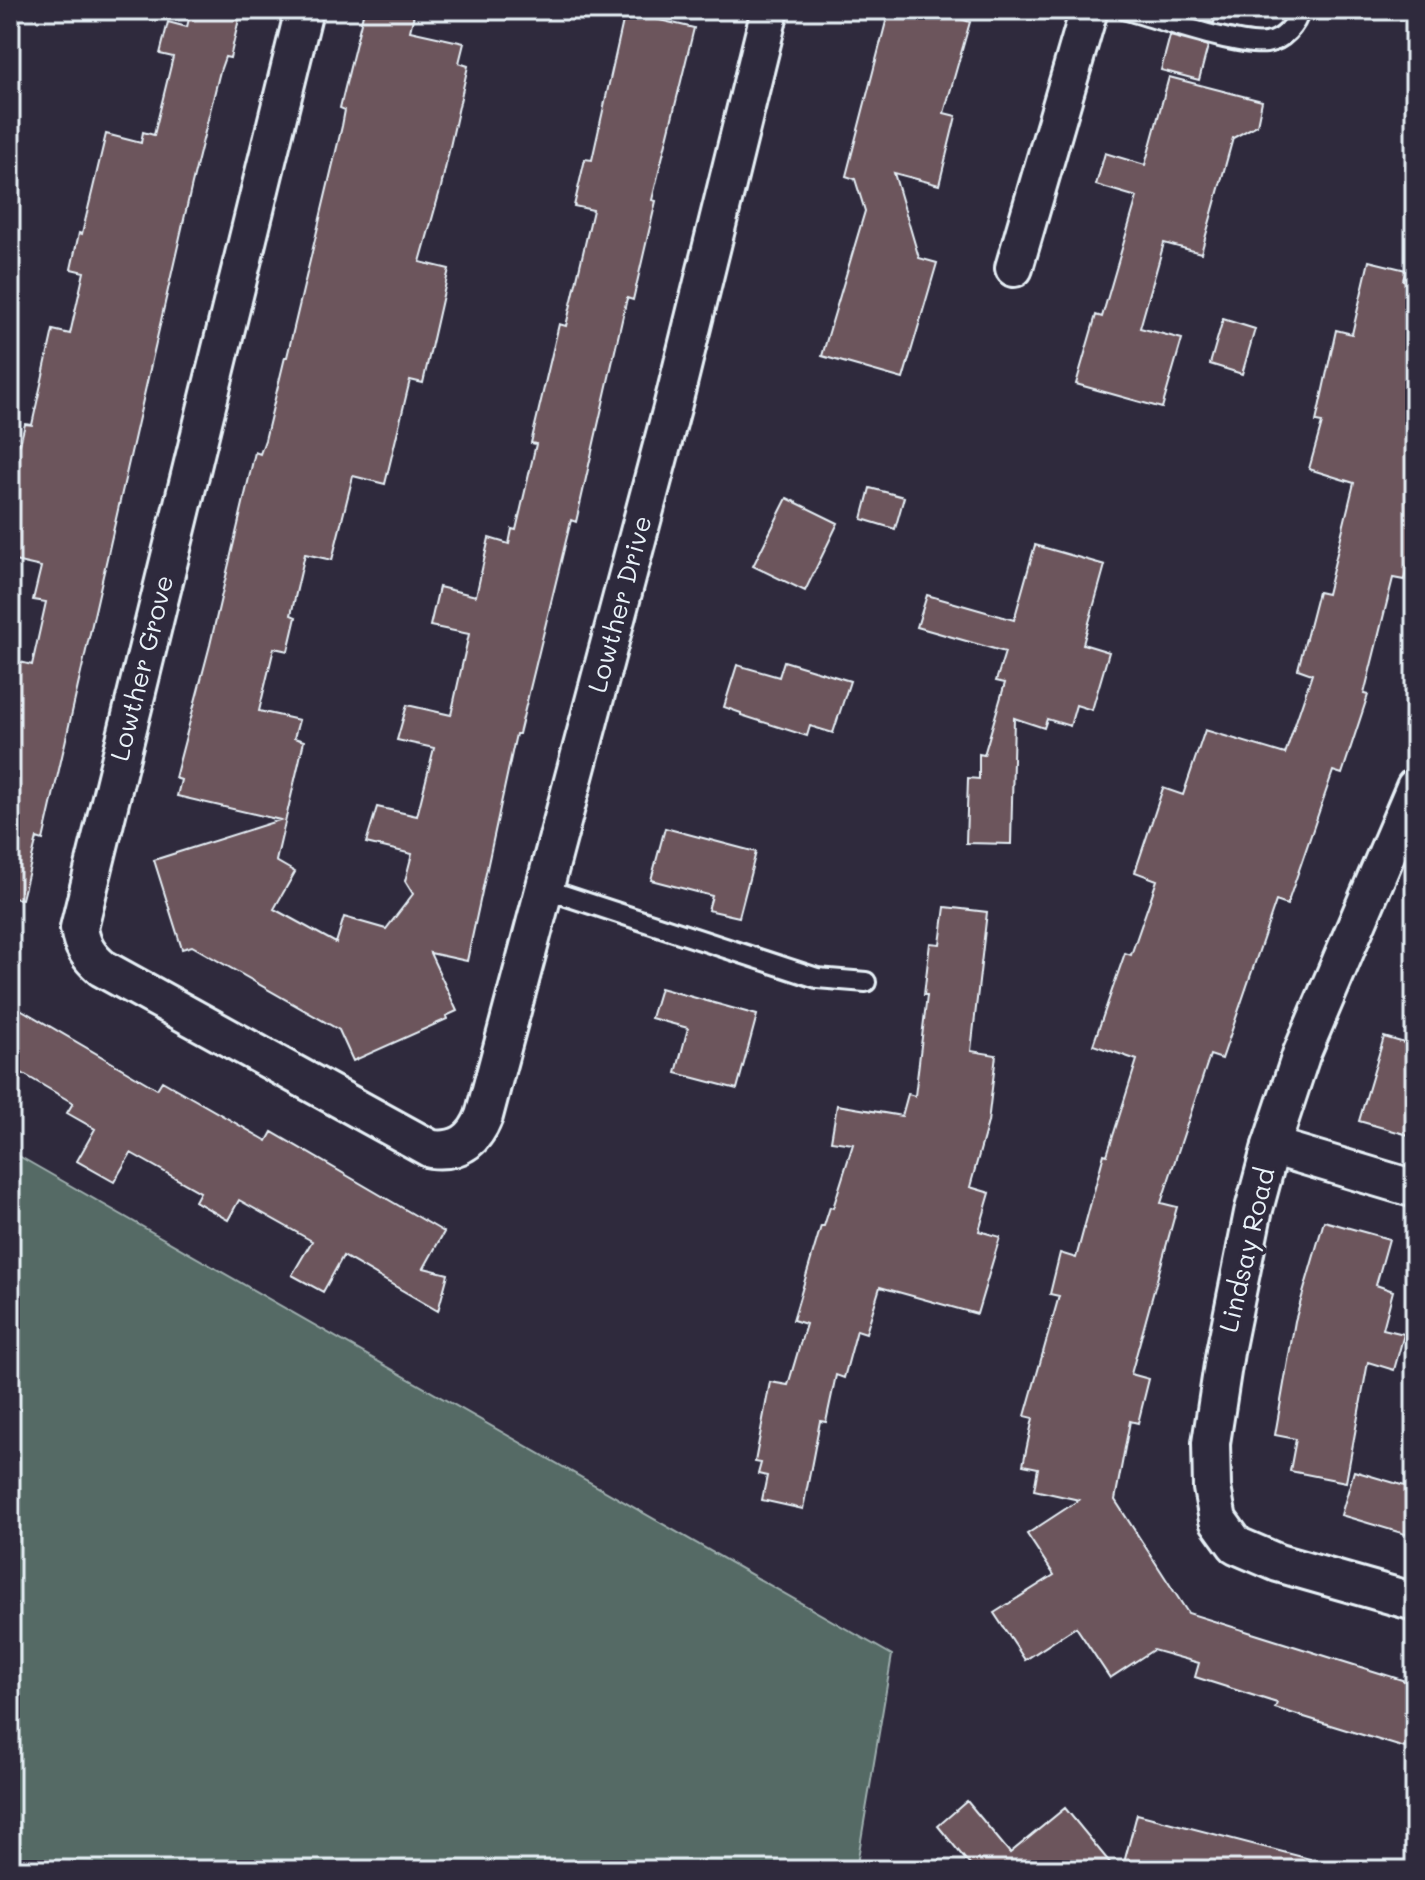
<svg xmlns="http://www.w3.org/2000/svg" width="1425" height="1880" viewBox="0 0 1425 1880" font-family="Mali,sans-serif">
	<rect width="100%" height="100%" fill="#2f2a3d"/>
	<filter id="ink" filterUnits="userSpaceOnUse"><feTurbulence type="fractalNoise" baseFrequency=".0125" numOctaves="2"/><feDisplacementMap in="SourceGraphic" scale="16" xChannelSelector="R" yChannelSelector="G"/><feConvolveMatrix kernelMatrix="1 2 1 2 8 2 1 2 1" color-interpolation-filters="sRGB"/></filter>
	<g filter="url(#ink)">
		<path fill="#546a65" stroke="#9eaeae" stroke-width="2" d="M10,1151L892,1655L856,1870H10Z"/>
		<path fill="#6c555c" stroke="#e8f1f8" stroke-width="2" d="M191,10H236L234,18L239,19L230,58L225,57L220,71L192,184L43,840L37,838L22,899L10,898V684L16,661L32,665L46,602L33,600L41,567L10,560V468L16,443L20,444L25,424L32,425L53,330L70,334L84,272L71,269L79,233L82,234L106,134L141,143L143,132L154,135L173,57L160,54L168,22L187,27Z
			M364,10H415L410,31L464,43L459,63L468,66L441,187L420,262L449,269L423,383L410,380L385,484L353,476L332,560L305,554L291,615L296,617L288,651L274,648L259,711L299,720L294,738L304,741L276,861L295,872L274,909L336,943L344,917L386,929L413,894L405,881L412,854L366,843L377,807L417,816L434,748L397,740L407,705L451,715L469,634L430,626L439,587L476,596L489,538L509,544L512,529L516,530L536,444L531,443L559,324L566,326L593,210L574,206L585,159L592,160L625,12L694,28L652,200L656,201L633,300L627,298L576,522L571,520L519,734H516L467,961L430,953L457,1011L446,1016L447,1019L353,1061L339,1030L192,946L182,949L154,860L280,820L177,796L181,780L175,778L210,645L255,452L260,454L265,440L285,357H287L342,126L345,110L340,108Z
			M889,10H954L953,16L970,22L944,113L956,116L939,185L894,173L919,258L937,263L903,379L822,356L865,211L855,179L846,176Z
			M1177,10H1217L1214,23L1176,12Z
			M1170,36L1208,46L1199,80L1161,70Z
			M1169,77L1262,101L1257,125L1233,138L1201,253L1164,243L1140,328L1182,339L1162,408L1076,384L1096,315L1102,317L1137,197L1096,185L1105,153L1145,165Z
			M1369,261L1406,270L1403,280L1415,283V538L1404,580L1393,578L1364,694L1368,695L1342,774L1333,771L1287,905L1276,901L1222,1059L1210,1055L1161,1203L1177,1207L1131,1374L1149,1379L1138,1423L1130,1421L1115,1500L1188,1613L1415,1684V1716L1405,1748L1275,1708L1277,1703L1195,1677L1199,1663L1153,1650L1110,1678L1076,1627L1025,1660L994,1613L1054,1575L1027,1534L1079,1500L1034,1490L1038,1468L1023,1465L1033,1418L1025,1416L1059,1296L1050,1294L1060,1253L1076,1258L1104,1154L1107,1155L1137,1060L1093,1045L1125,953L1131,955L1157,880L1135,872L1163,788L1183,795L1205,730L1285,754L1312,674L1298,669L1318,592L1327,594L1354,483L1309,469L1322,423L1316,422L1336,330L1352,334Z
			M1223,319L1255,329L1242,374L1210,364Z
			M870,488L904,497L895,529L862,519Z
			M787,498L838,523L805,591L753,566Z
			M1035,545L1105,565L1083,644L1109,652L1092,710L1076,705L1070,726L1047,719L1044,728L1014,718L1011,844L966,843L968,778L979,779V754L984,755L1005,683L996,681L1005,652L917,627L927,595L1014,620Z
			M784,661L850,681L833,733L810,726L807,736L741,715V713L724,707L737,665L779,677Z
			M665,828L756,852L739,917L708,910L712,896L651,880Z
			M945,907L987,912L971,1051L996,1055L988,1122L970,1187L990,1193L979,1231L1000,1237L977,1314L880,1287L866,1333L857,1330L844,1378L836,1375L826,1422L820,1421L803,1509L762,1500L767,1476L758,1474L761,1463L755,1462L770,1382L788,1385L806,1324L793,1320L821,1226H824L830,1207L833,1208L853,1144L831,1141L837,1105L902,1116L908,1094L915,1096L927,995H924L930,943L940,944Z
			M660,988L757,1015L737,1089L676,1073L688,1028L651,1018Z
			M10,1003L157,1089L162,1081L267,1141L272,1132L444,1232L424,1268L448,1274L438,1311L343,1256L323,1292L292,1275L312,1241L239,1200L228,1220L195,1201L200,1192L131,1153L114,1182L77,1161L95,1129L67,1113L73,1103L10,1066Z
			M1384,1037L1415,1046V1137L1359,1121Z
			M1324,1221L1389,1239L1376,1285L1393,1291L1383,1329L1404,1334L1394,1370L1368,1362L1346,1482L1290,1471L1296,1439L1275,1435L1295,1321Z
			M1354,1471L1415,1489V1537L1341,1515Z
			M967,1801L1010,1853L1065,1808L1116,1870H974L938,1826Z
			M1137,1814L1310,1859L1309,1870H1122Z"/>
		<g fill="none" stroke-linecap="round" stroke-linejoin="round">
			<g stroke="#e8f1f8" stroke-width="24">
				<path id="lane" d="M1126,10C1157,18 1238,47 1266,43C1283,41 1296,25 1300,10
					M545,889L817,978L866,982"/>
			</g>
			<g stroke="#e8f1f8" stroke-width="42">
				<g id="street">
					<path id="s1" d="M304,10L79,928C82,946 88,956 102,968L431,1149C457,1152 474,1142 484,1116L673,404L770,10"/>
					<path d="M1014,268L1089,10"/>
					<path d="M1415,787L1301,1055L1271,1146L1253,1213L1225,1352L1211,1443L1212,1488L1218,1520L1236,1545L1278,1563L1415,1602"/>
					<path d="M1271,1146L1415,1189"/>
				</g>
			</g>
			<use href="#lane" stroke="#2f2a3d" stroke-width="18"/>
			<use href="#street" stroke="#2f2a3d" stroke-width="36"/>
		</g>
	</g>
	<g text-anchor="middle" stroke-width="7" stroke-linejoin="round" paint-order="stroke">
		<g font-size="26" fill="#e8f1f8" stroke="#2f2a3d">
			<text dy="9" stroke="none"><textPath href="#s1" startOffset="1966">Lowther Drive</textPath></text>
			<text transform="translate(142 668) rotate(-76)" y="9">Lowther Grove</text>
			<text transform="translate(1247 1250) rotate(-77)" y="9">Lindsay Road</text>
		</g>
	</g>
	<rect width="1425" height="1880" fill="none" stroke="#2f2a3d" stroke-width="40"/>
	<rect x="20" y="20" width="1385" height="1840" fill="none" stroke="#e8f1f8" stroke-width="3" filter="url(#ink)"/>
</svg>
